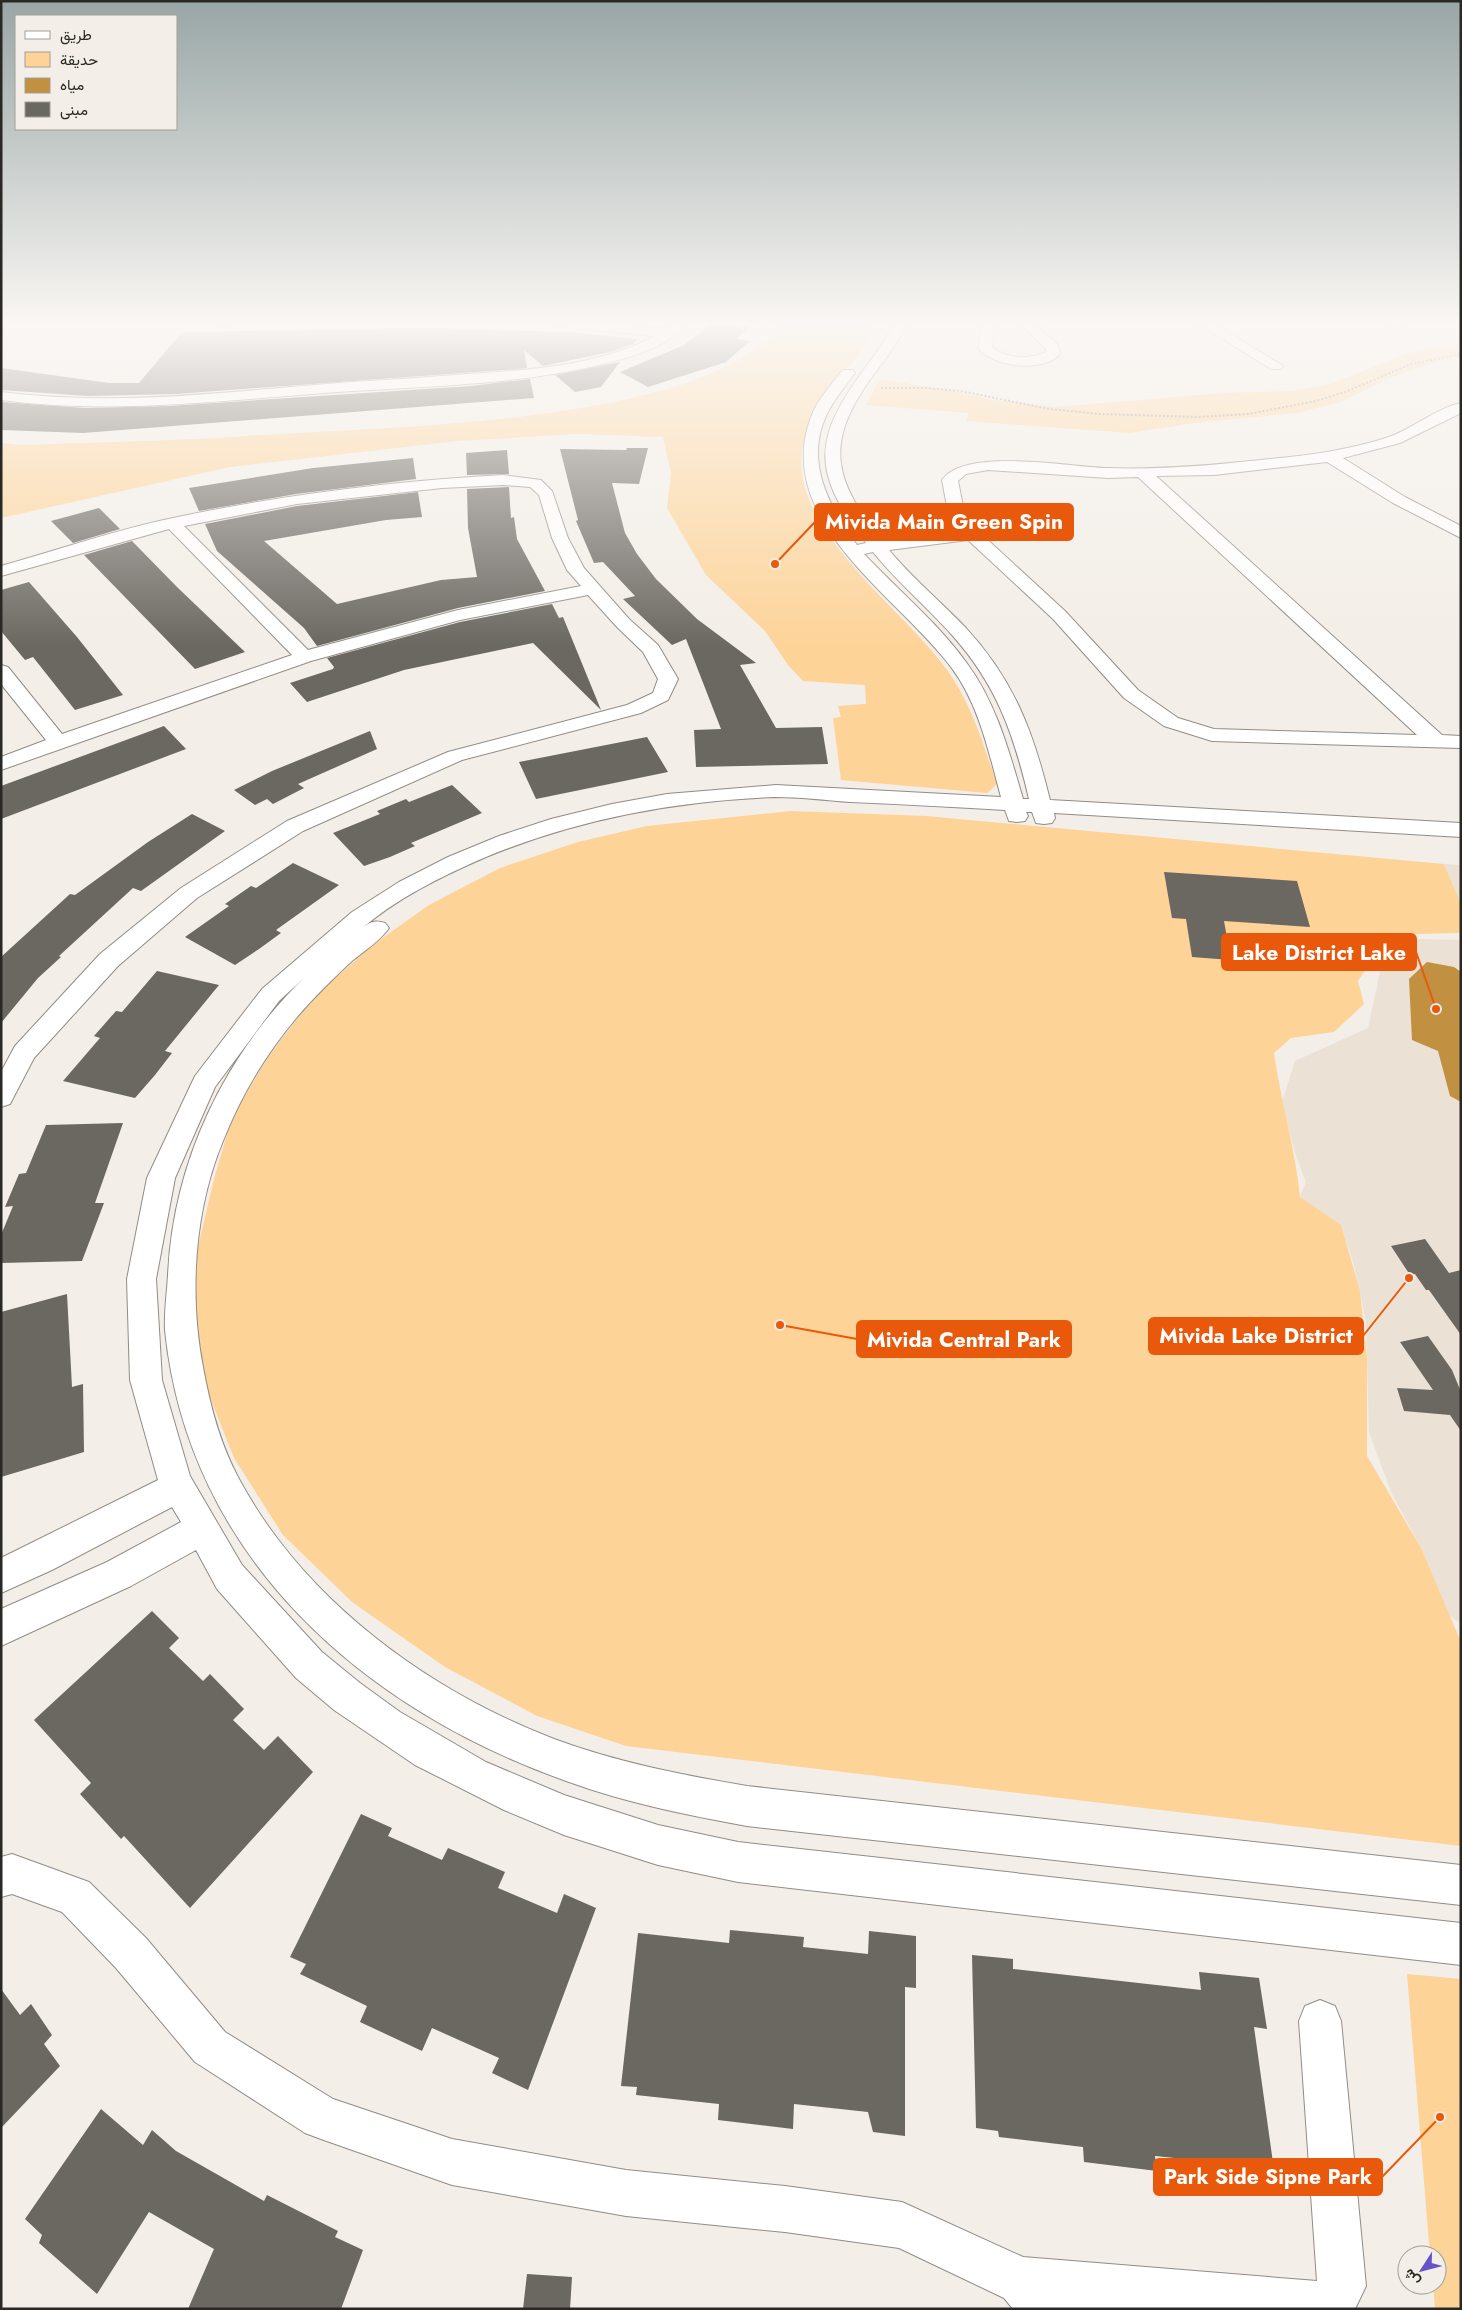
<svg xmlns="http://www.w3.org/2000/svg" width="1462" height="2310" viewBox="0 0 1462 2310" font-family="Jost,Vazirmatn,sans-serif">
	<rect width="100%" height="100%" fill="#f3eee7"/>
	<path fill="#ebe1d4" d="M1444,864L1461,865V904Z
		M1418,939L1461,940V1624L1445,1612L1421,1548L1392,1494L1369,1432L1366,1321L1354,1265L1341,1226L1324,1219L1300,1197L1306,1182L1295,1153L1282,1102L1295,1061L1368,1028L1381,968L1412,955Z"/>
	<path fill="#fdd398" d="M780,323H872C870,330 868,339 865,345C851,369 827,387 813,411C808,420 806,434 803,444C785,527 904,609 947,670C972,705 983,744 997,784L987,793L841,780L833,718L841,717L838,706L866,704L865,685L803,681L788,665L765,631L706,575L667,508L671,473L663,437L578,434L458,441L230,467L1,518V443C27,447 55,443 82,443C137,441 192,440 247,436C387,427 532,426 668,389C697,381 770,352 780,323Z
		M1461,342V357L1445,359L1390,378L1341,402L1297,413L1194,423L1130,433L966,421L969,413L866,405L880,379L961,392L987,399L1055,407L1224,393L1292,391L1333,383L1407,353Z
		M791,811L926,816L1444,864L1461,904V933L1416,934L1372,960L1358,981L1364,1004L1334,1032L1291,1038L1274,1053C1281,1102 1295,1148 1300,1197L1341,1225L1360,1291L1367,1358V1456L1421,1548L1461,1642V1846L626,1746L537,1716L445,1667L352,1602L283,1535L234,1458L198,1367L194,1264L214,1179L232,1117L269,1055L315,996L374,944L429,905L500,868L578,842L647,826Z
		M1407,1974L1461,1979V2309H1435L1433,2285H1437V2255H1430Z"/>
	<path fill="#c19041" d="M1427,962L1454,967L1461,972V1102L1450,1096L1438,1051L1412,1040L1409,979Z"/>
	<path fill="#6b6761" d="M713,323L749,327L736,339L750,341L726,362L648,387L620,372L684,345Z
		M424,328L570,332L637,339L633,344L610,352L543,366L524,350L527,368L516,369L176,394L88,396L1,390V368L109,383H139L182,332Z
		M620,362L601,387L575,392L555,375Z
		M530,379L534,398L83,433L1,430V402L85,408L169,406L471,386Z
		M627,448H648L639,484L612,483L625,533L637,554L656,579L697,619L756,663L740,665L776,728L822,727L828,764L696,767L694,730L721,729L686,639L672,645L623,599L635,596L603,562L594,563L576,521L578,520L560,449L626,450Z
		M507,450L509,474L467,475L466,453Z
		M413,458L416,479L296,494L199,511L189,488L313,468Z
		M509,487L511,518L514,517L517,539L545,591L458,608L317,646L304,628L217,551L205,524L297,506L418,492L422,517L386,520L264,541L337,604L441,580L477,577L468,528L467,489Z
		M99,508L120,529L73,543L51,521Z
		M132,541L177,587L245,652L195,669L84,555Z
		M29,582L77,637L123,695L75,710L33,657L25,660L1,631V590Z
		M552,604L559,618L563,617L601,710L533,643L404,670L307,702L290,683L333,669L334,667L327,658L460,622Z
		M164,726L186,749L1,819V786Z
		M370,731L377,749L298,784L304,788L273,804L267,799L255,805L234,790L272,771Z
		M647,737L668,772L536,799L519,762Z
		M452,785L482,813L411,843L415,846L390,857L364,866L333,833L380,814L377,811L406,799L409,802Z
		M192,814L225,831L141,891L133,888L59,956L61,957L38,978L1,1023V957L70,894L75,895L148,842Z
		M293,863L339,885L276,930L281,933L259,949L235,965L185,937L229,906L225,904L251,886L256,888Z
		M1164,872L1297,881L1310,927L1224,921L1231,960L1192,957L1186,919L1172,918Z
		M157,971L219,985L165,1051L172,1053L155,1075L135,1098L63,1081L100,1038L94,1036L116,1011L122,1012Z
		M123,1123L95,1203H104L82,1261L1,1263V1235L13,1206L5,1207L19,1174L26,1173L46,1125Z
		M1425,1239L1449,1273L1461,1270V1335L1429,1290H1426L1415,1274L1410,1275L1391,1246Z
		M67,1294L72,1387L83,1384L84,1452L1,1477V1312Z
		M1428,1336L1452,1370L1461,1392V1431L1450,1415L1404,1411L1397,1388L1433,1390L1400,1342Z
		M152,1611L179,1638L169,1648L203,1681L210,1674L244,1709L233,1720L264,1750L278,1736L313,1772L190,1908L124,1836L121,1839L80,1794L91,1783L34,1720Z
		M361,1814L392,1828L388,1836L442,1860L448,1848L505,1872L498,1888L557,1913L564,1894L596,1908L528,2090L492,2073L499,2058L432,2028L422,2051L360,2022L367,2006L300,1974L306,1964L290,1957Z
		M730,1930L804,1937L803,1947L868,1954L869,1931L916,1936V1988L905,1987V2136L873,2132L868,2112L794,2104L793,2129L718,2120L719,2104L636,2095L637,2087L621,2086L638,1933L729,1943Z
		M972,1955L1013,1959V1969L1201,1990L1199,1972L1259,1978L1267,2029L1254,2027L1276,2184L1235,2179L1233,2164L1155,2156L1157,2171L1084,2162L1083,2147L999,2137L998,2131L976,2128Z
		M1,1989L20,2015L31,2004L52,2035L44,2044L60,2066L1,2128Z
		M101,2109L143,2145L152,2130L176,2151L264,2201L267,2195L338,2231L335,2237L363,2250L341,2309H188L214,2249L149,2212L97,2294L39,2243L42,2235L25,2219Z
		M527,2274L572,2277L570,2309H523Z"/>
	<g fill="none" stroke-linecap="round" stroke-linejoin="round">
		<g stroke="#918c86" stroke-width="2">
			<path id="minor" d="M219,323H234L228,327Z
				M556,323H607L666,329L672,323H687C668,347 632,357 603,364C517,385 425,386 337,392C225,400 113,415 1,400V392C117,407 235,391 351,382C390,380 429,377 468,374C531,370 598,366 655,336L562,327Z
				M893,323H906C898,345 882,363 869,381C823,447 836,482 882,541L960,531L949,517L942,480C965,447 1070,467 1107,468C1161,470 1216,465 1270,459C1310,455 1350,450 1389,437C1414,428 1435,409 1461,403V413L1400,443L1343,458L1405,497L1461,526V538L1393,503L1327,462L1214,475L1156,476L1442,735L1461,736V748L1212,741L1164,726L1124,698L1053,619L968,540L889,550C912,578 940,601 965,627C1014,680 1033,731 1050,800L1461,823V837L1054,813L1055,818L1052,823L1044,824L1036,823L1032,812H1026L1028,816L1025,821L1017,822L1009,821L1005,810C953,807 901,804 850,802C825,800 799,797 774,797C675,801 578,819 486,857C442,876 395,899 359,931C368,923 373,919 385,923L389,928C380,941 364,951 352,961C343,969 334,978 325,987C280,1031 246,1083 223,1141C194,1211 189,1294 203,1367C210,1406 220,1444 239,1479C304,1600 427,1690 554,1739C616,1762 682,1775 747,1786L1461,1865V1905L747,1826C687,1815 627,1803 569,1782C363,1710 188,1557 165,1330C164,1312 167,1293 168,1275C173,1163 224,1055 305,977L279,1001L215,1087L175,1178L156,1279L162,1380L190,1476L242,1565L322,1652L360,1683L400,1712L486,1762L564,1795L658,1825L738,1842L1461,1923V1965L738,1882L658,1865L564,1835L504,1810L415,1765L334,1710L296,1678L217,1589L196,1550L131,1586L1,1646V1609L107,1562L181,1522L172,1507L52,1570L1,1593V1558L158,1480L130,1380L127,1279L147,1178L195,1076L262,989L352,912L399,882L448,857L499,836L551,819L612,804L667,794L776,785L1001,797C989,753 979,704 951,667C898,596 772,521 811,417C817,400 832,384 843,370H853L855,373C845,387 834,399 827,414C804,461 829,507 857,545L866,543C818,480 809,446 858,378C870,360 885,344 893,323ZM988,470L1108,478L1138,477L1417,735L1214,729L1178,718L1138,690L1065,611L978,531L965,516L958,481L966,474ZM873,552C897,582 927,607 952,635C997,685 1014,735 1029,799H1023C1009,751 996,702 966,662C937,622 898,590 864,554Z
				M982,323H994L992,347C1006,359 1029,360 1046,352V349L1020,323H1034L1058,345L1060,354C1044,373 992,367 978,348Z
				M1197,323H1213L1283,366L1281,369H1271Z
				M1385,323H1405L1406,326L1400,330Z
				M503,475L541,480L552,491L568,538L584,568L629,619L658,645L678,679L668,700L641,713L462,760L303,831L197,898L118,966L34,1058L10,1104L1,1107V1072L15,1046L100,954L181,888L287,821L448,752L627,705L653,693L658,679L643,652L617,627L588,595L460,620L311,661L1,770V757L46,740L1,684V665L8,667L62,734L292,655L169,529L1,576V566C58,550 115,530 173,518C282,495 392,481 503,475ZM503,485L530,487L539,495L552,538L567,570L581,586L458,610L308,650L184,526L297,504L442,488Z
				M12,1854L89,1882L146,1938L225,2032L333,2099L452,2139L626,2170L785,2186L902,2202L1023,2257L1317,2281L1299,2021L1305,2006L1320,2000L1335,2006L1341,2021L1366,2286L1355,2309H1013L1004,2298L899,2248L785,2232L626,2216L452,2185L321,2139L305,2133L195,2062L116,1968L62,1912L12,1894L1,1897V1857Z"/>
		</g>
		<path stroke="#918e89" stroke-width="2" stroke-dasharray="2 2" stroke-linecap="butt" d="M881,388H928L961,391L1049,409L1100,414L1198,417L1248,414L1316,401L1345,392L1411,364L1461,354"/>
		<use href="#minor" fill="#fff" fill-rule="evenodd"/>
	</g>
	<linearGradient id="sky" x2="0" y2="1"><stop stop-color="#98a6a5"/><stop offset="0.5" stop-color="#faf7f4"/><stop offset="1" stop-color="#faf7f4" stop-opacity="0"/></linearGradient>
	<rect width="1462" height="647" fill="url(#sky)"/>
	<path fill="none" stroke="#e8590c" stroke-width="2" d="M775 564L815 522M1436 1009L1416 952M1409 1278L1363 1336M780 1325L857 1339M1440 2117L1382 2177"/>
	<g fill="#e8590c" stroke="#f3eee7" stroke-width="2">
		<circle cx="775" cy="564" r="5"/>
		<circle cx="1436" cy="1009" r="5"/>
		<circle cx="1409" cy="1278" r="5"/>
		<circle cx="780" cy="1325" r="5"/>
		<circle cx="1440" cy="2117" r="5"/>
	</g>
	<g fill="#e8590c" stroke="#e8590c" stroke-width="2">
		<rect x="815" y="504" width="258" height="36" rx="5"/>
		<rect x="1222" y="934" width="194" height="36" rx="5"/>
		<rect x="1149" y="1318" width="214" height="36" rx="5"/>
		<rect x="857" y="1321" width="214" height="36" rx="5"/>
		<rect x="1154" y="2159" width="228" height="36" rx="5"/>
	</g>
	<g font-size="21" text-anchor="middle" font-weight="bold" fill="#fff">
		<text x="944" y="529">Mivida Main Green Spin</text>
		<text x="1319" y="960">Lake District Lake</text>
		<text x="1256" y="1343">Mivida Lake District</text>
		<text x="964" y="1347">Mivida Central Park</text>
		<text x="1268" y="2184">Park Side Sipne Park</text>
	</g>
	<rect width="1462" height="2310" fill="none" stroke="#292825" stroke-width="5"/>
	<rect x="15" y="15" width="162" height="115" fill="#f3eee7" stroke="#a29f99"/>
	<rect x="25" y="31" width="25" height="8" fill="#ffffff" stroke="#a29f99"/>
	<text x="60" y="40" font-size="15" fill="#292825">طريق</text>
	<rect x="25" y="52" width="25" height="15" fill="#fdd398" stroke="#a29f99"/>
	<text x="60" y="65" font-size="15" fill="#292825">حديقة</text>
	<rect x="25" y="78" width="25" height="15" fill="#c19041" stroke="#a29f99"/>
	<text x="60" y="90" font-size="15" fill="#292825">مياه</text>
	<rect x="25" y="102" width="25" height="15" fill="#6b6761" stroke="#a29f99"/>
	<text x="60" y="115" font-size="15" fill="#292825">مبنى</text>
	<g transform="translate(1422 2270) rotate(234)"><circle r="24" fill="#f3eee7" stroke="#a29f99"/>
	<path d="M0-4L9 19L0 12L-9 19Z" fill="#6752cc"/>
	<text y="-8" font-size="14" font-weight="bold" text-anchor="middle" fill="#292825">ش</text>
	</g>
</svg>
